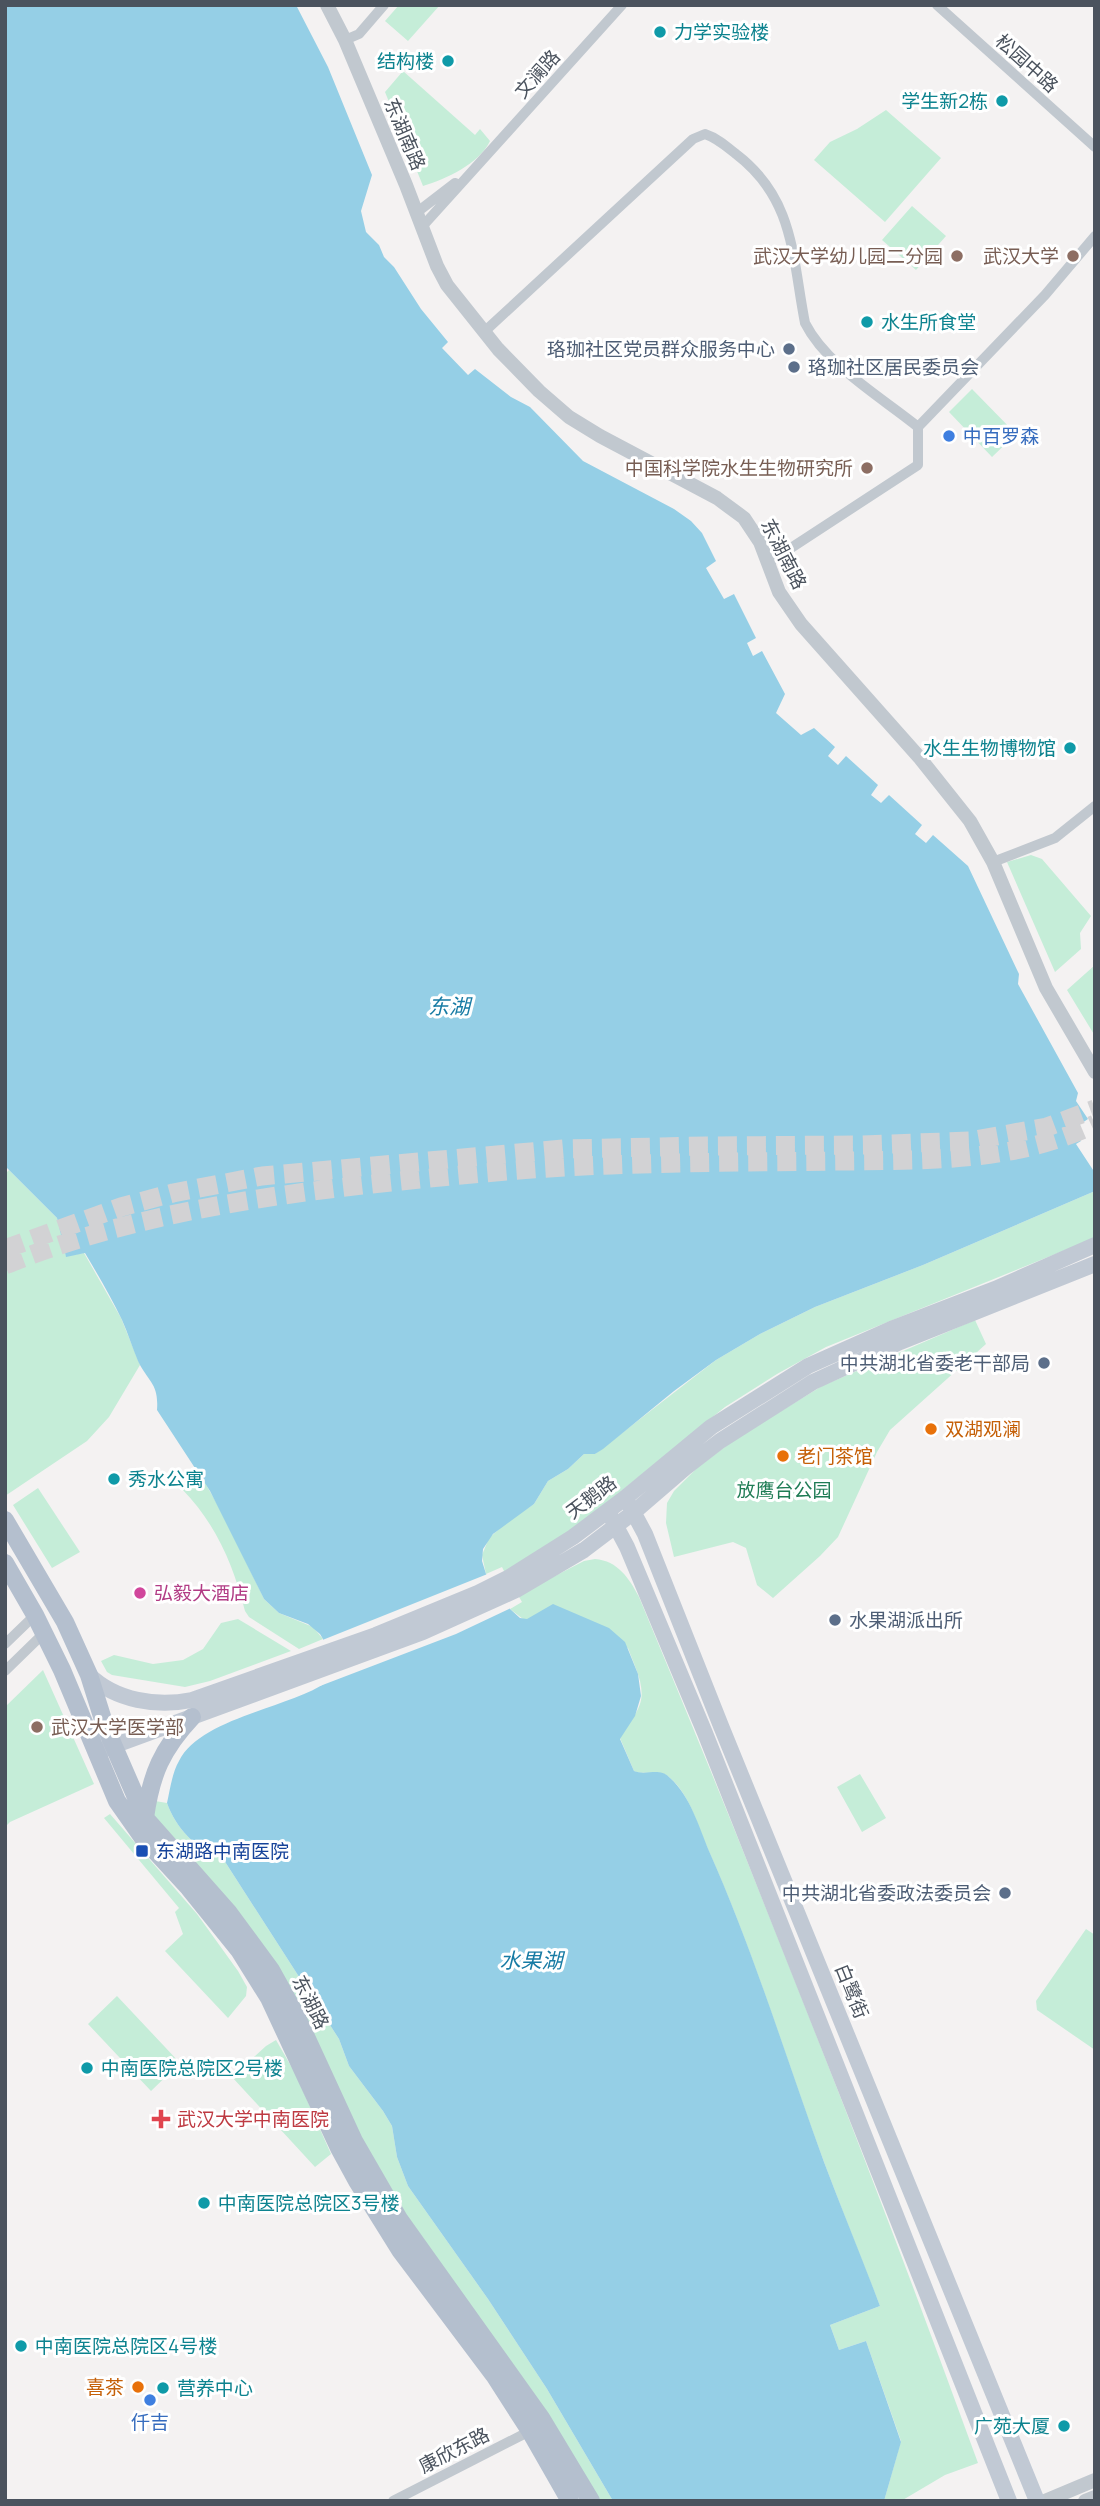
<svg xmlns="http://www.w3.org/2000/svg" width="1100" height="2506" viewBox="0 0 1100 2506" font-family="Manrope,'Noto Sans SC',sans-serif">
	<rect width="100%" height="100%" fill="#f4f2f2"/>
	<path fill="#c5edd8" d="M399,5H440L408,41L385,21Z
		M403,71L475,135L480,129L490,141C479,164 446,179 423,186L385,92Z
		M886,110L941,158L885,222L814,160L830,142L857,129Z
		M912,206L946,236L916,270L882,240Z
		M972,389L1016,434L992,457L949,412Z
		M1031,855L1042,859L1091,916L1080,933L1081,949L1055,972L1007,862Z
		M1095,965V1036L1067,990Z
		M9,1170L57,1218L66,1256L84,1253L121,1318L140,1365L109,1417L87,1441L5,1496V1174Z
		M1095,1191V1238L826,1347L777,1374L725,1407L578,1526L505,1573L502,1567L486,1574L482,1555L489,1538L507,1522L534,1504L548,1481L568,1469L584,1454H595L716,1360L760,1334L815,1307L923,1265Z
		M975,1320L986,1344L890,1430L877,1452L838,1537L820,1556L773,1598L757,1585L746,1548L733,1542L674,1557L666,1523L667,1503L674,1491L697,1468L734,1440L822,1386Z
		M201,1476L224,1516L264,1599L279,1613L313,1627L323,1639L299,1649L249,1617L245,1611C233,1564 216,1524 182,1489Z
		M38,1488L80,1552L52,1568L13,1505Z
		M595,1559C618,1561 629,1578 639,1597C758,1883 872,2171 978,2463L945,2475L901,2501H884L901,2441L866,2341L839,2350L830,2325L880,2306C861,2258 842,2210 824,2162C785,2057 753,1949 707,1847C697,1824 689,1793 669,1777C659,1768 645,1776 634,1771L620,1738C626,1727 636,1716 640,1704C646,1686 634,1665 628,1648L523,1619L510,1609L522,1602L518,1595L584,1561Z
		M238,1619L291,1651L210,1681L185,1687L112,1675L107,1672L101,1661L114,1655L153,1664L183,1660L203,1649L221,1623Z
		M43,1670L94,1784L10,1822L5,1827V1707Z
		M860,1774L886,1818L862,1832L837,1787Z
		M155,1801L167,1803C176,1828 196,1850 222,1857L339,2039L349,2066L383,2111L392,2126L397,2157L408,2186L488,2299L547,2389L613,2501H599L432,2257L151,1816Z
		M110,1814L197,1914L238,1971L247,1987L246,1996L228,2018L165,1951L183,1934L175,1912L179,1908L104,1818Z
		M1086,1929L1095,1935V2050L1037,2010L1036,2001Z
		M117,1996L180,2063L151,2091L88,2024Z
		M276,2040L295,2073L331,2154L315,2167L232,2077L266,2046Z"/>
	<path fill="#95cfe6" d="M5,5H296L328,67L372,175L361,211L366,232L379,245L384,257L394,267L421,309L448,342L442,348L468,375L475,369L511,397L530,407L583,461L674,509L691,521L702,533L716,561L706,568L724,599L734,594L756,638L747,643L753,656L762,651L785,694L776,713L801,735L814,728L835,747L828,756L838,765L846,756L878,785L871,795L881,803L889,795L922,825L915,834L926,843L933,835L968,866L1019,974L1018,984L1078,1093L1076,1101L1088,1119L1073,1129L1081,1141L1076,1144L1095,1173V1191L923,1265L815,1307L760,1334L716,1360L674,1391L603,1449L595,1454H584L568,1469L548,1481L534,1504L493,1534L483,1549L482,1561L486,1574L510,1609L520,1618L527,1619L553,1604L609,1628L625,1642L638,1674L641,1696L635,1716L620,1739L634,1771C646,1776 659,1767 669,1777C690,1795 699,1827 709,1851C754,1952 786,2058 824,2162C842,2210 862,2258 880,2306L830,2325L839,2350L866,2341L901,2442L884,2501H613L547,2389L488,2299L408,2186L397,2157L392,2126L383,2111L349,2066L339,2039L222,1857C196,1850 176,1828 167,1803C170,1790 172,1773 179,1761C200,1718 289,1708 327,1682L323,1639L320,1634L308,1624L279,1613L264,1599L210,1491L157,1410C159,1383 148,1382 138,1361C132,1347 128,1333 122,1320C111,1297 98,1275 85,1253L66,1257L57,1218L5,1166Z"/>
	<path fill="#f4f2f2" d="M490,1573L513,1607L456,1634L320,1686L319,1683L326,1676L320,1641Z"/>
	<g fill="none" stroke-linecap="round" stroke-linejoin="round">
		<path stroke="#d2d2d4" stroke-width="19" stroke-dasharray="19 10" stroke-linecap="butt" d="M5,1249L121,1207L173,1193L262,1176L563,1149L706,1146L863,1145L970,1141L1047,1127L1095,1109
			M5,1265C132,1214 265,1195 401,1181C470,1174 541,1167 611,1165C689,1162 767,1162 844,1161C930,1160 1016,1162 1095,1124"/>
		<path stroke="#c1c8cf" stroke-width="10" d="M937,5L1095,147
			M345,40L359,34L384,5
			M416,213L455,183
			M421,228L622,5
			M484,332L693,139L705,134C717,138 726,146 736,154C795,199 792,257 805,323C826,365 881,397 918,427
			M768,563L918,465V427L1045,295L1095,236
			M993,862L1055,838L1095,806
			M5,1644L35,1615
			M5,1671L44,1633
			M393,2501L530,2431"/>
		<path stroke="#c1c8cf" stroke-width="14" d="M327,5L345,40L406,185L437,266L447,285L498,349L539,391L569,417L600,436L717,498L744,518L760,542L779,592L801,624L919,757L970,821L993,862L1046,988L1095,1072
			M1045,2501L1095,2480
			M1085,2501L1095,2497"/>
		<path stroke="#c1c9d4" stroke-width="16" d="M630,1506L645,1534L721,1726L1037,2501
			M611,1517L627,1547L705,1733L1009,2501
			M89,1675C116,1701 157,1707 192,1700L376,1635L478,1593L508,1578L573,1537L625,1498L711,1427L808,1366L891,1329L995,1289L1095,1245
			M102,1750L423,1632L516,1590L584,1550L634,1512L685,1468L720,1441L813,1382L900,1342L1095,1264"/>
		<path stroke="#b4bfce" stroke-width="18" d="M5,1520L65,1622L89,1675L105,1726L145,1818L229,1913L271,1970L296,2015L354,2141L399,2219L541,2418L591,2501
			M5,1563L35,1615L62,1670L117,1801L143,1838L189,1888L239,1950L269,1998L339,2148L357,2181L400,2250L494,2375L530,2431L570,2501
			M145,1818C151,1774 162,1749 192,1717"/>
	</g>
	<g fill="#0f9aa8" stroke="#fff" stroke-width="2.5">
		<circle cx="660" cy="32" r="7"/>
		<circle cx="448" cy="61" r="7"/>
		<circle cx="1002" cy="101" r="7"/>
		<circle cx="867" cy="322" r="7"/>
		<circle cx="1070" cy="748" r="7"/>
		<circle cx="114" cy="1479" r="7"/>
		<circle cx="87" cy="2068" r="7"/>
		<circle cx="204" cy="2203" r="7"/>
		<circle cx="21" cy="2346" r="7"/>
		<circle cx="163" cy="2388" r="7"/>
		<circle cx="1064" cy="2426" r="7"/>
	</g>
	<g fill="#8d6e63" stroke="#fff" stroke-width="2.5">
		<circle cx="957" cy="256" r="7"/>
		<circle cx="1073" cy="256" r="7"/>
		<circle cx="867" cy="468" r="7"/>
		<circle cx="37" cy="1727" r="7"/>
	</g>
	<g fill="#5c6f8a" stroke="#fff" stroke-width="2.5">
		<circle cx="789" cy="349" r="7"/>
		<circle cx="794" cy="367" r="7"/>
		<circle cx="1044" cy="1363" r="7"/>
		<circle cx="835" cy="1620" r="7"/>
		<circle cx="1005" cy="1893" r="7"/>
	</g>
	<g fill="#3f7fe0" stroke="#fff" stroke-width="2.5">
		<circle cx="949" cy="436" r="7"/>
		<circle cx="150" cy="2400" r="7"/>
	</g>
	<g fill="#e8710a" stroke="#fff" stroke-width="2.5">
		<circle cx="931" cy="1429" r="7"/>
		<circle cx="783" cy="1456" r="7"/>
		<circle cx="138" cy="2387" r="7"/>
	</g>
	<circle fill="#d1479c" stroke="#fff" stroke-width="2.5" cx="140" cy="1593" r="7"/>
	<rect fill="#1a4fb4" stroke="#fff" stroke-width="2.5" x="135" y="1844" width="14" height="14" rx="3.5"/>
	<path fill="#e0444e" stroke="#fff" stroke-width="2.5" d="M157.5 2108.5h7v7h7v7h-7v7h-7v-7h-7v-7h7z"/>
	<g text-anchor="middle" stroke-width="6" stroke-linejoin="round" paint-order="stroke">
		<g font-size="19" fill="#0d838f" stroke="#fff" text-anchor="start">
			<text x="674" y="39">力学实验楼</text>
			<text x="434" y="68" text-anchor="end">结构楼</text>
			<text x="988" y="108" text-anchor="end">学生新2栋</text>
			<text x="881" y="329">水生所食堂</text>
			<text x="1056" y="755" text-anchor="end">水生生物博物馆</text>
			<text x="128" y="1486">秀水公寓</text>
			<text x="101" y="2075">中南医院总院区2号楼</text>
			<text x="218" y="2210">中南医院总院区3号楼</text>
			<text x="35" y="2353">中南医院总院区4号楼</text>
			<text x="177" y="2395">营养中心</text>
			<text x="1050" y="2433" text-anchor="end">广苑大厦</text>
		</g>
		<g font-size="19" fill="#4b535e" stroke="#fff">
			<text transform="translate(1027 63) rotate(42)" y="7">松园中路</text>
			<text transform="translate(537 74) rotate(-48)" y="7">文澜路</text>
			<text transform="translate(405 134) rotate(67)" y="7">东湖南路</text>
			<text transform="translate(784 554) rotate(63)" y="7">东湖南路</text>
			<text transform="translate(591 1497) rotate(-37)" y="7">天鹅路</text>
			<text transform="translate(852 1991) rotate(68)" y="7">白鹭街</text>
			<text transform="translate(311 2002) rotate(63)" y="7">东湖路</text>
			<text transform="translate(454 2450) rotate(-27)" y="7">康欣东路</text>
		</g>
		<g font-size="19" fill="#785e54" stroke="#fff" text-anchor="end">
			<text x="943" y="263">武汉大学幼儿园二分园</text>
			<text x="1059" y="263">武汉大学</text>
			<text x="853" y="475">中国科学院水生生物研究所</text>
			<text x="51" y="1734" text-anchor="start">武汉大学医学部</text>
		</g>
		<g font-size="19" fill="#4e5e75" stroke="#fff" text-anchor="end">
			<text x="775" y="356">珞珈社区党员群众服务中心</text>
			<text x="808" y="374" text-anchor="start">珞珈社区居民委员会</text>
			<text x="1030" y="1370">中共湖北省委老干部局</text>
			<text x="849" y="1627" text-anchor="start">水果湖派出所</text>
			<text x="991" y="1900">中共湖北省委政法委员会</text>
		</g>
		<g font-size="19" fill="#366cbe" stroke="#fff" text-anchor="start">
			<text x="963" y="443">中百罗森</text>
			<text x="150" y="2429" text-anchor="middle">仟吉</text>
		</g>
		<g font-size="19" fill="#c56008" stroke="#fff" text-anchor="start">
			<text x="945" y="1436">双湖观澜</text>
			<text x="797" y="1463">老门茶馆</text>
			<text x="124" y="2394" text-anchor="end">喜茶</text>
		</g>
		<g font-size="19" fill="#1f7c55" stroke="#fff">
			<text x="784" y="1497">放鹰台公园</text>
		</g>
		<g font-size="19" fill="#b23c85" stroke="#fff" text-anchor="start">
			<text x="154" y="1600">弘毅大酒店</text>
		</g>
		<g font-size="19" fill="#164399" stroke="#fff" text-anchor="start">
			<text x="156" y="1858">东湖路中南医院</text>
		</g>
		<g font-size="19" fill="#be3a42" stroke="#fff" text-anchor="start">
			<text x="177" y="2126">武汉大学中南医院</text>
		</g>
		<g font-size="21" font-style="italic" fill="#177ba4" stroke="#fff">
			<text x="449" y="1014">东湖</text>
			<text x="531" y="1968">水果湖</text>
		</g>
	</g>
	<rect width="1100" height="2506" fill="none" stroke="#4b535e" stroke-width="14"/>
</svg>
